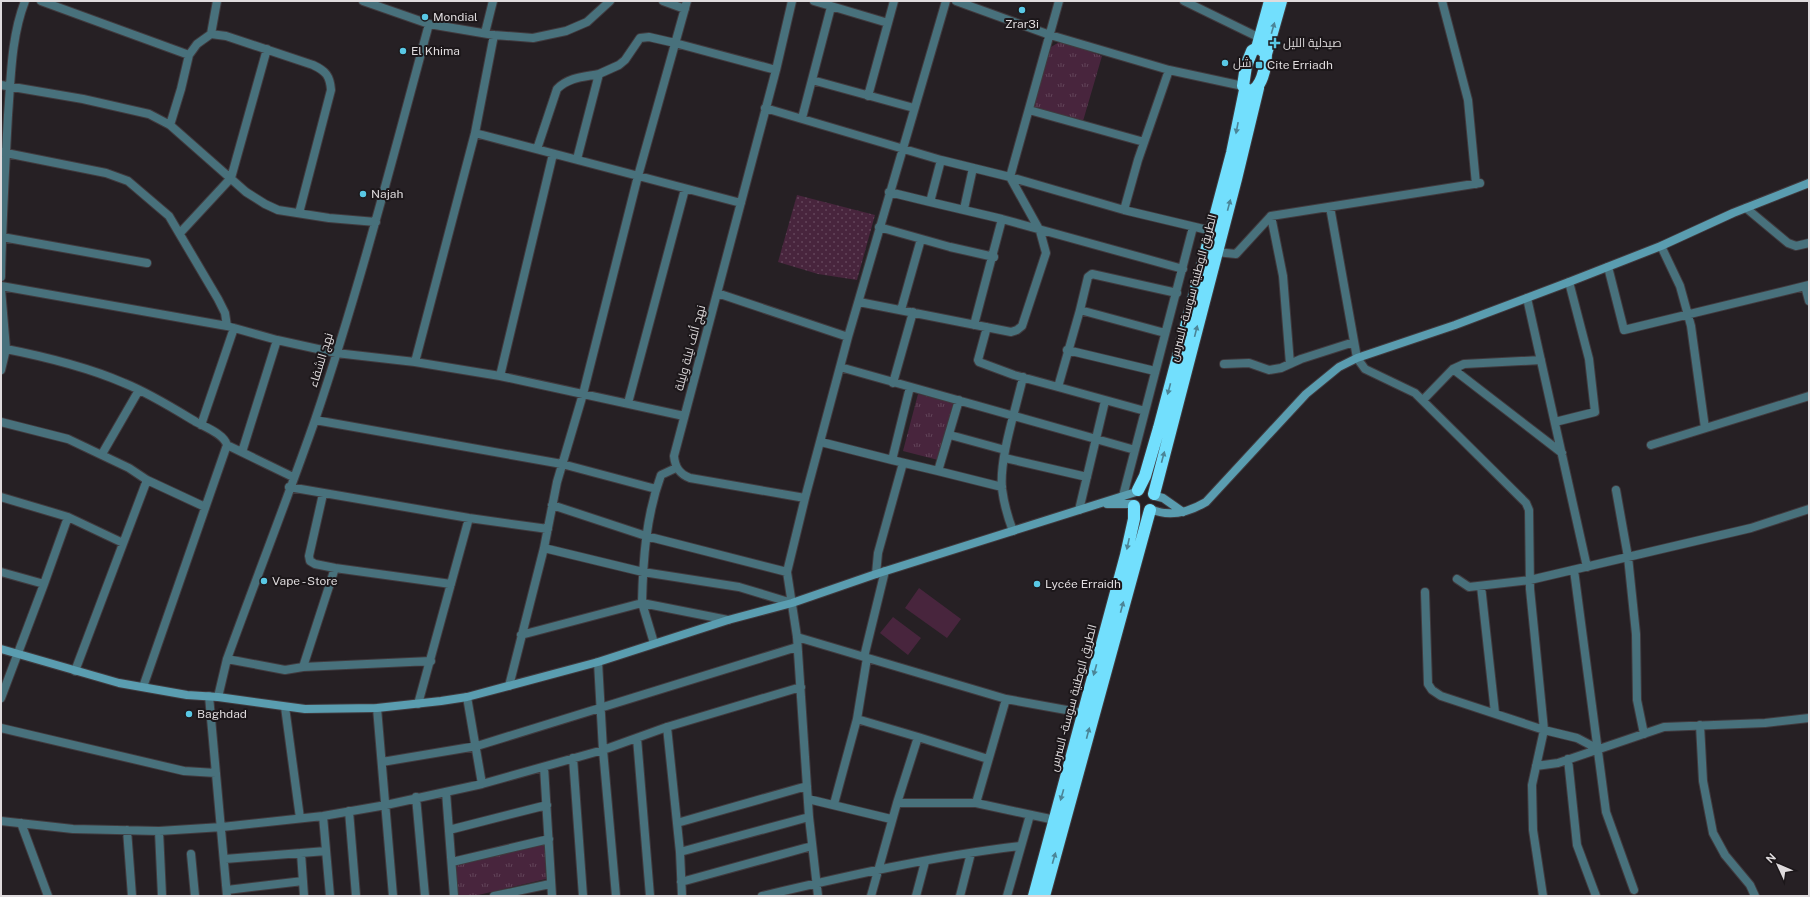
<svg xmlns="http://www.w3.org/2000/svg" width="1810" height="897" viewBox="0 0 1810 897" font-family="'Public Sans',Cairo,sans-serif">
	<defs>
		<pattern id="grass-dots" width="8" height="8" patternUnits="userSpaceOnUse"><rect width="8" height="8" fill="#48253d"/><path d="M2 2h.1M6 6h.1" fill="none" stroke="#624459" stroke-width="1.8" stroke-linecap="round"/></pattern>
		<pattern id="park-tufts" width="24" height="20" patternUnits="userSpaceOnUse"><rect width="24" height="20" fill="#48253d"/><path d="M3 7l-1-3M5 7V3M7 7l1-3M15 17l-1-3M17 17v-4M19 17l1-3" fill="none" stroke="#624459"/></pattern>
	</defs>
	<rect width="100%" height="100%" fill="#262024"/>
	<path fill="url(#grass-dots)" d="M797,195L875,215L857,280L818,274L778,262Z"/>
	<path fill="url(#park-tufts)" d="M1061,41L1102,56L1083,121L1033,108L1051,47Z
		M918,394L953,403L938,460L903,451Z
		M541,844L545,846L546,879L474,896H458L455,865Z"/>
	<path fill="#48253d" d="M919,588L961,619L947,638L905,608Z
		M893,617L921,638L908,655L880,633Z"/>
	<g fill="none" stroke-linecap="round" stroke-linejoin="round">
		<g stroke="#403a3e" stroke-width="10">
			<path id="street" d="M41,1L189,55
				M363,1L429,24L494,35L533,38L566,31L587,22L610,1
				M663,1L685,9
				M792,1L776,70L674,456C675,467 679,474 690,478L805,498L787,572L797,637L809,817L818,896
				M814,1L888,23
				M956,1L1050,35L1169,70L1243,86
				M1184,1L1260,38
				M1442,1L1468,100L1476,184
				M485,33L493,1
				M211,34L226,36L313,65C326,71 330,76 331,90L299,213
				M812,80L914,108
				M1,85L83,99L149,114L170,125L246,192L265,204L278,210L329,218L376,222
				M868,96L894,1
				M765,108L941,160L1010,177L1124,210L1212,231
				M1029,110L1144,142
				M802,118L831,7
				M170,125L181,89L189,55L197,44L211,34L217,1
				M475,133L741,203
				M537,149L557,89C569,77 584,77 599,74
				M1,152L106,173L128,181L169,216L218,299L225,313L227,326
				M577,159L599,74L619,65L625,60L640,38L649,37L675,43L776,70
				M941,160L930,202L1002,219L1183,269
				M889,192L930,202
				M1330,207L1357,358L1365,369L1415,393L1526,503L1529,510L1530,589L1544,730L1532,785L1533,830L1543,896
				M1746,208L1788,243L1796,246L1809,243
				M964,209L973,168
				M1124,210L1138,160L1169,70
				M1271,216L1283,276L1290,364
				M879,227L950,247L994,257
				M180,233L231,178L267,49
				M2,237L147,263
				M1661,246L1680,286L1691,326L1705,428
				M1216,252L1236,254L1271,216L1480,183
				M1608,267L1624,330L1809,285
				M1,277C2,223 5,169 8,115C11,77 11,37 25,1
				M1,286L227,326L277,340L336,353L415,362L500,376L684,416
				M1805,286L1809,301
				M1,289L6,349L1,370
				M717,293L848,337
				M1527,298L1587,567
				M859,302L1011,332L1017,330L1022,326L1046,253L1040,231L1010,177L1059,1
				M901,310L921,239
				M1080,310L1088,277L1092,274L1177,293
				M974,325L1002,219
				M987,327L978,360L979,362L1014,375L1058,387
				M1,348C42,356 85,366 124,383C149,393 173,408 196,422C205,427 224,434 227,445L143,687
				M1067,350L1155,371
				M415,362L475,133L494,35
				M1224,364L1249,363L1269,370L1281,368L1301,359L1354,342
				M840,367L1135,450
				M1453,369L1562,453
				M500,376L553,154
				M893,383L913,312
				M910,387L892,460L938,471L959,400
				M1423,400L1453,369L1464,364L1541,360
				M628,403L685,189
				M1145,411L1058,387L1080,310L1165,333
				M315,420L562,464L656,489
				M1,422L68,439L129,468L147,480L75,671
				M1555,422L1595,412L1589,359L1569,282
				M201,425L234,328
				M950,435L1005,450
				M821,442L892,460
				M227,445L293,477
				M1651,445L1809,396
				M242,452L277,340
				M102,454L139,390
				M1005,458L1087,477
				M676,468L661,475C646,516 643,559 642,603L728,620
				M938,471L1002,487
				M147,480L205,507
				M289,487L469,518L548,529
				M1616,490L1628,557L1636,634L1637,700L1644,734
				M323,494L309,556L310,561L315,564L335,568L451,584
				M1123,496L1193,227
				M1,497L68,517L123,543
				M805,498L848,337L946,1
				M552,505L646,536L787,572
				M1079,510L1105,401
				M1013,531C1008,518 1004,504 1002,489C999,458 1016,409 1023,377
				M544,548L643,572L739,587L792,603
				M1574,570L1606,812L1634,890
				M1,572L44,584
				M876,574L878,553L903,463
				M1457,579L1469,587L1530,580L1751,528L1809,509
				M1481,586L1495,713
				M1425,592L1428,684L1432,690L1441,696L1544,730L1577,738L1598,749
				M521,635L642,603L654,643
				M797,637L1006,699L1083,713
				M864,657L885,571
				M867,658L857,719L918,737L897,803
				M227,659L285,670L303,667L431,661
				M598,662L603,750L616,896
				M303,667L335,568
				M509,686L544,548L557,482L583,394L638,176L687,1
				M209,696L227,896
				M218,697L227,659C256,579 287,500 315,420C359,290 393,157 429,24
				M467,697L482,784
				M1,698L44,584L68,517
				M418,704L469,518
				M285,707L300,818
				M377,708L393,896
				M1700,725L1703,781L1713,833L1725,855L1750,885L1755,896
				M667,727L680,852L682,896
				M1,728L184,771L216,773
				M918,737L988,759
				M637,738L650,896
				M573,758L583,896
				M1568,759L1577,845L1596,896
				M382,762L477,746L797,647
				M1536,766L1558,763L1664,727L1765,723L1809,718
				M544,767L552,896
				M446,792L454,896
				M416,797L425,896
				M808,799L891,819
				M976,803L1006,699
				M834,804L857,719
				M349,811L356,896
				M323,816L330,896
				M1,821L73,829L159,831L222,827L323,816L386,805L482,784L603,750L667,727L801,687
				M21,823L48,896
				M677,823L807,786
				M127,830L132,896
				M449,830L547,805
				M159,831L162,896
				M680,852L809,817
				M301,853L304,896
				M191,854L195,896
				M225,859L326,851
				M452,862L549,839
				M681,882L812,846
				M227,890L303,881
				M494,896L550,884
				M762,896C847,876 934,856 1020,846
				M871,896L897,803H976L1055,820
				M916,896L925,862
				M960,896L971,853
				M1007,896L1030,815"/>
		</g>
		<g stroke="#403a3e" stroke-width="10">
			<path id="secondary" d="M1155,496L1163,498L1183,512
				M1107,504H1133
				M1151,509C1170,518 1189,512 1206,502L1306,394L1339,367L1357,358L1455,325L1569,282L1661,246L1733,213L1809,183
				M1,649L119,683L187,695L218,697L305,709L377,708L441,701L467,697L598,662L728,620L792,603L876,574L1136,492"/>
		</g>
		<g stroke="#403a3e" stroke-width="14">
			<path id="highway" d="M1257,48L1261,49L1266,54C1266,66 1262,91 1248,91L1243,86L1246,66L1252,51Z
				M1257,48L1270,1
				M1266,54L1281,1
				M1138,490L1145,476L1159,428L1232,153L1245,90
				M1154,494L1236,179L1258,88
				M1034,896L1126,555L1134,519V506
				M1044,896L1150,510"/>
		</g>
		<use href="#street" stroke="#48717c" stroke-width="8"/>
		<use href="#secondary" stroke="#5a9db0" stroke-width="8"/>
		<use href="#highway" stroke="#72dffd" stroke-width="12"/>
	</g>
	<defs><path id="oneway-solid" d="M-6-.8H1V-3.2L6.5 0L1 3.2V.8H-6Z"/></defs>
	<g fill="#4b8597">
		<use href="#oneway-solid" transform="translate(1273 28) rotate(-74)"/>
		<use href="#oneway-solid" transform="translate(1237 128) rotate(101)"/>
		<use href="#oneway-solid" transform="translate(1229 205) rotate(-75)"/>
		<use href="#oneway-solid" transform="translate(1196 331) rotate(-76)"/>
		<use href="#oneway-solid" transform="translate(1169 389) rotate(105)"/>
		<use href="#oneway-solid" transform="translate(1163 457) rotate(-75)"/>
		<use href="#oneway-solid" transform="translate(1128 544) rotate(102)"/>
		<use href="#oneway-solid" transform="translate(1122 607) rotate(-75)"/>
		<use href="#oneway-solid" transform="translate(1095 670) rotate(106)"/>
		<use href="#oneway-solid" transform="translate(1088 733) rotate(-75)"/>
		<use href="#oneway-solid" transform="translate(1062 795) rotate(106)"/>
		<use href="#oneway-solid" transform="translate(1054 858) rotate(-74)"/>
	</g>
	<g fill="#59c8e5" stroke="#1c171a" stroke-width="1.5">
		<circle cx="1022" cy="10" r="4"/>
		<circle cx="425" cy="17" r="4"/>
		<path d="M1273 37h4v4h4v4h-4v4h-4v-4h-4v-4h4z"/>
		<circle cx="403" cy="51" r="4"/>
		<circle cx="1225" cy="63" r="4"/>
		<rect x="1255" y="61" width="8" height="8" rx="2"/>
		<circle cx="363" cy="194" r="4"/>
		<circle cx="264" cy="581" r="4"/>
		<circle cx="1037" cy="584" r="4"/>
		<circle cx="189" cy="714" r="4"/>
	</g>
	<g text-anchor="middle" stroke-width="4" stroke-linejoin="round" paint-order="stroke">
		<g font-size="12" fill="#dfdbdd" stroke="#1c171a" text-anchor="start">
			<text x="433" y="21">Mondial</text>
			<text x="1022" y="28" text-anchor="middle">Zrar3i</text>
			<text x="1283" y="47">صيدلية الليل</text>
			<text x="411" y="55">El Khima</text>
			<text x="1233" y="67">شل</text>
			<text x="1267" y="69">Cite Erriadh</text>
			<text x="371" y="198">Najah</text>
			<text x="272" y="585">Vape - Store</text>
			<text x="1045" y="588">Lycée Erraidh</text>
			<text x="197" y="718">Baghdad</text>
		</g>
		<g font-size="12" fill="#dfdbdd" stroke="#1c171a">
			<text transform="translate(1193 288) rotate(-75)" y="4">الطريق الوطنية سوسة - السرس</text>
			<text transform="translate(690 348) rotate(-75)" y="4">نهج ألف ليلة وليلة</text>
			<text transform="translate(321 360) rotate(-73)" y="4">نهج الشفاء</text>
			<text transform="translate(1073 698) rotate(-75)" y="4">الطريق الوطنية سوسة - السرس</text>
		</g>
	</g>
	<rect width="1810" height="897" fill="none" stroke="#dfdbdd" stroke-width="4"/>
	<g transform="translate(1778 865) rotate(314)" stroke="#1c171a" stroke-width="3" paint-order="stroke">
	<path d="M0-3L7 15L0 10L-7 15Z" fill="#dfdbdd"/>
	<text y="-6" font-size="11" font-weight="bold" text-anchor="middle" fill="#dfdbdd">N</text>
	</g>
</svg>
